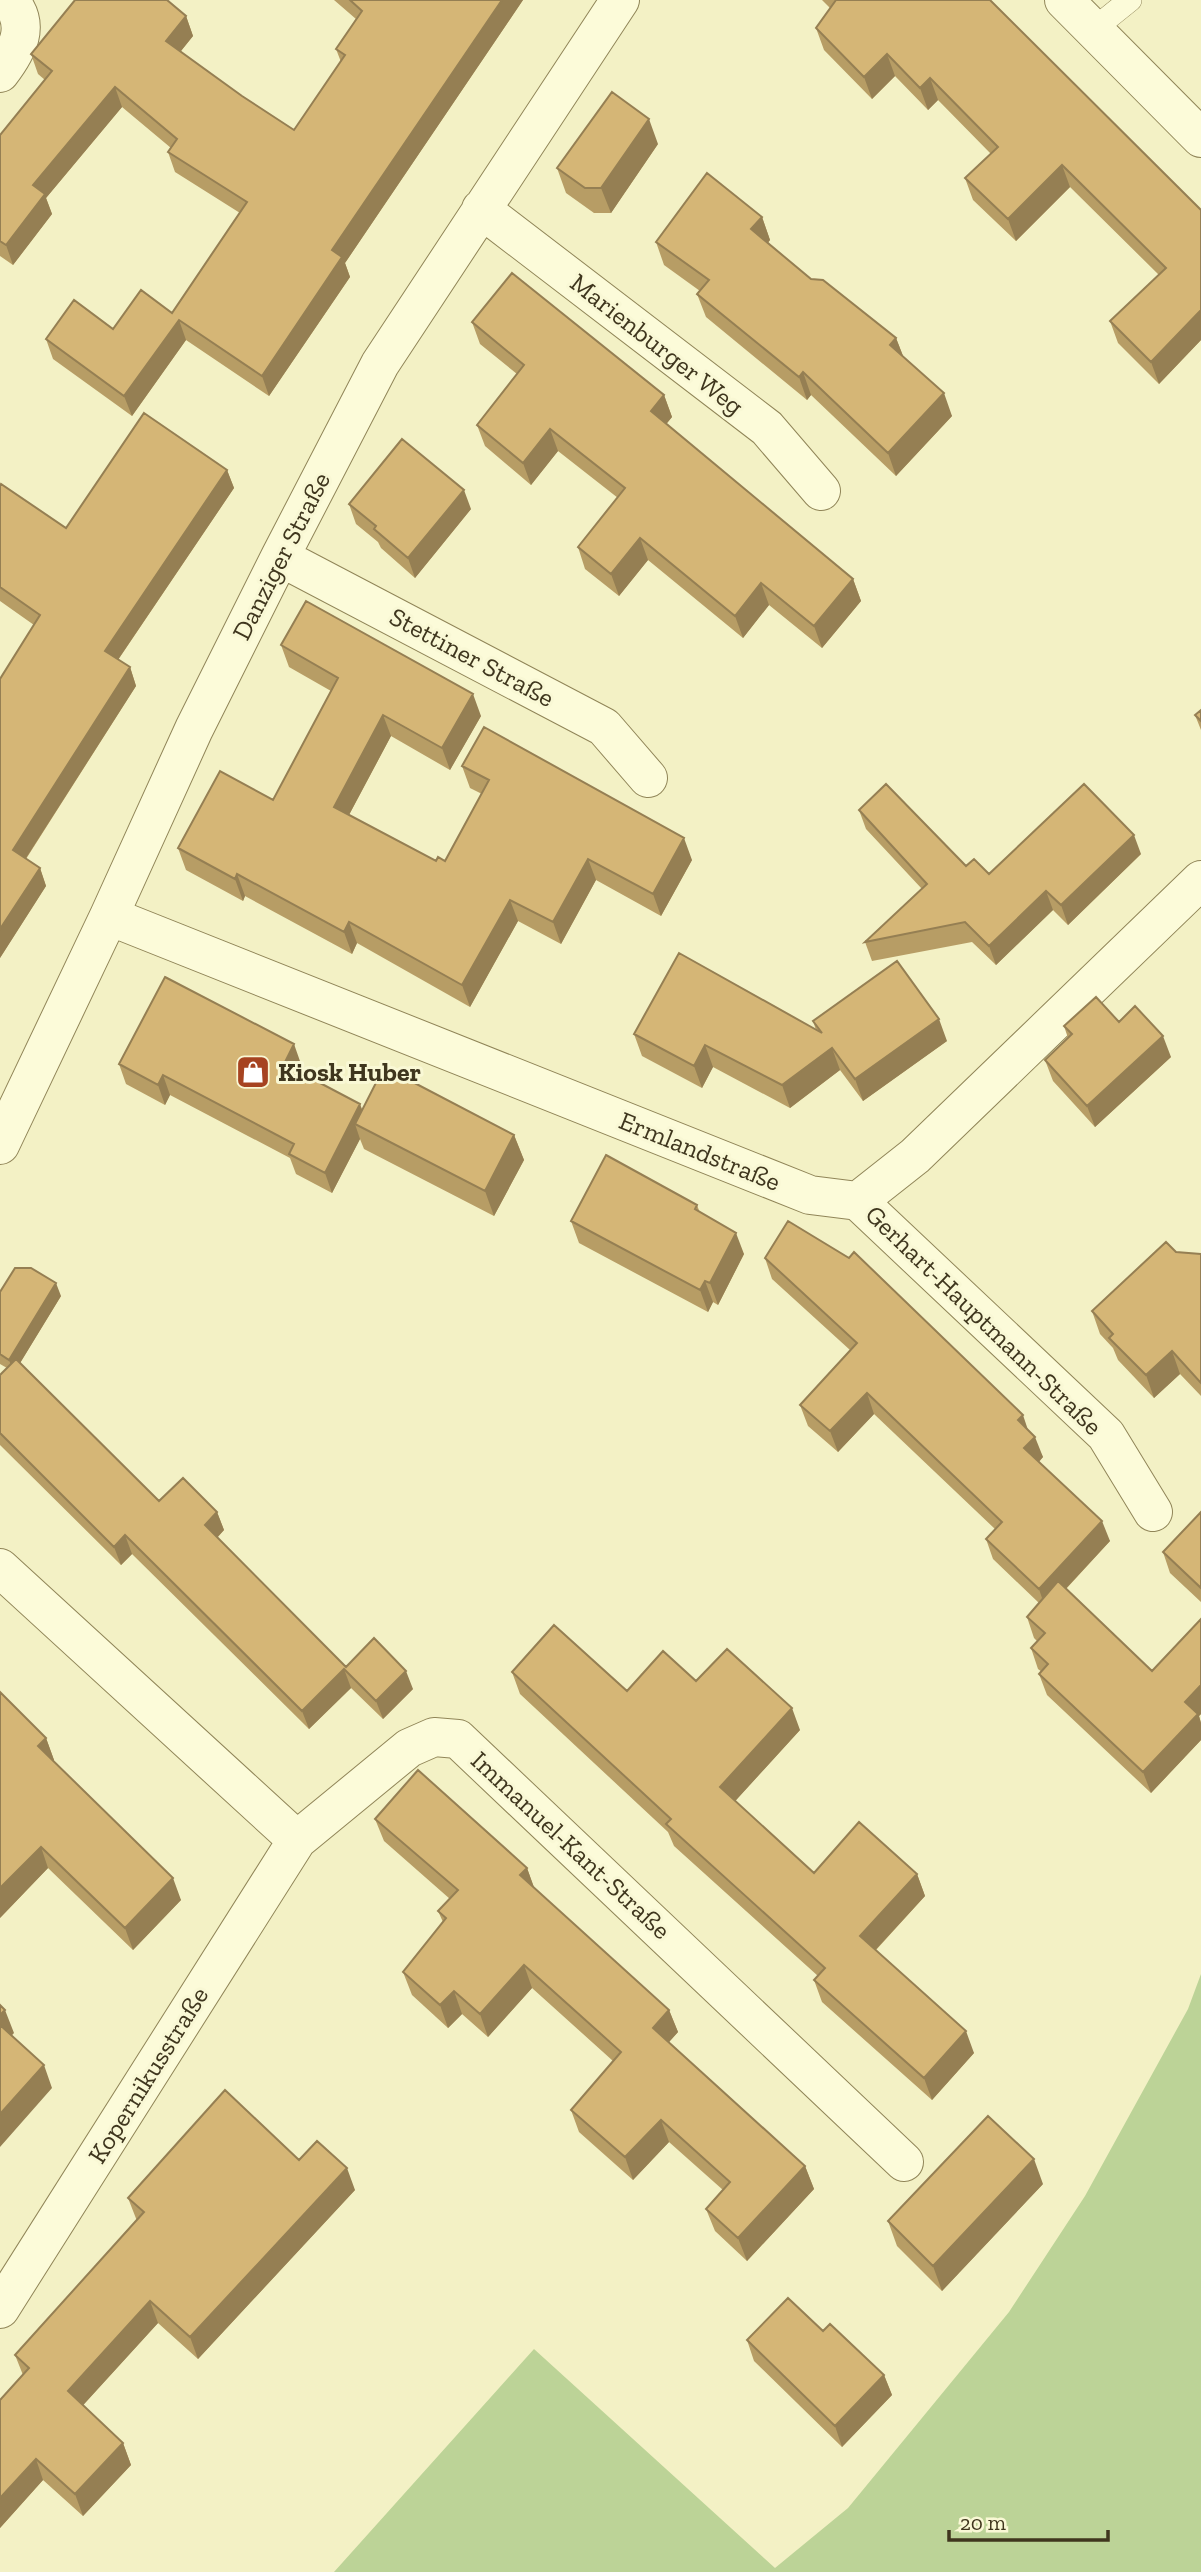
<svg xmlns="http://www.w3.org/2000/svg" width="1201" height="2572" viewBox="0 0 1201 2572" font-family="'Zilla Slab',serif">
	<rect width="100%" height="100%" fill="#f3f1c5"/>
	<path fill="#bcd397" d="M1201,1974V2572H334L534,2349L775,2568L848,2508L1009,2312L1085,2196L1188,2009Z"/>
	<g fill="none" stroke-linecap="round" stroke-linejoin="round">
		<g stroke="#908558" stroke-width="24">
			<path id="lane" d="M1094,29L1130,0"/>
		</g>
		<g stroke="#908558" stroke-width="40">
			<path id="street" d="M1064,0L1201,138
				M0,73C17,51 32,25 9,0
				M481,209L767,428L821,491
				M280,557L604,727L648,778
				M109,916L810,1195L858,1201L915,1156L1201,880
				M0,1145L109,916L194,729L280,557L380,364L620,0
				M858,1201L1106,1435L1153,1512
				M0,1568L297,1840L409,1748L434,1737L458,1739L904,2162
				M0,2309L297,1840"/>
		</g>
		<use href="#lane" stroke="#fcfbd9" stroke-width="23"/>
		<use href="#street" stroke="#fcfbd9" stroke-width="38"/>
	</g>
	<path fill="#b79d65" d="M334,0H523L345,263L350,277L269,396L186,340L132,416L53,359L46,339L113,329L172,313L240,213L175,172L168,152L171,148L122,107L46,198L52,214L13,265L0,256V135L45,80L38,74L31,54L186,16L193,36L180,52L242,96L294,130L341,62L336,49L356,19Z
		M822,0H990L1201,210V340L1159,384L1118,343L1110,321L1159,275L1070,187L1016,241L973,200L965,178L991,154L938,100L928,110L895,76L872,99L824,50L816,28L830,8Z
		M658,144L611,213H594L566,193L557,168Z
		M762,217L770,240L768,243L811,279L896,338L903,356L952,416L896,476L811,395L807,400L706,317L697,294L700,291L664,265L656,242Z
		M472,322L664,395L672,417L666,424L853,579L861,601L822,648L769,605L743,638L648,560L619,596L585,569L578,547L618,498L558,451L531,485L485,446L477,425L517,374L480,344Z
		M227,470L234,488L118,660L130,667L136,686L26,859L40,868L46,886L0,958L34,625L0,601V486L66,528Z
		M349,504L471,509L415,578L381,548L378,542L356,524Z
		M281,645L481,716L450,770L391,736L349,815L436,861H445L482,794L470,788L462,766L692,860L661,916L596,880L561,944L518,921L470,1007L357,943L352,954L245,896L243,901L186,870L178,848L273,800L331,691L289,667Z
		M1201,710V730L1195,715Z
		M859,810L966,866L989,874L1141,854L1068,925L1053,910L996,965L972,942L872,961L865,942L922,889L866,829Z
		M813,1021L947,1041L863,1101L840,1070L790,1108L713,1067L702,1088L642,1056L634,1034L816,1030Z
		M1119,1022L1171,1057L1095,1127L1053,1081L1045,1060L1068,1038L1064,1026Z
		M119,1064H301L298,1071L362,1109L514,1135L524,1160L494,1216L364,1149L360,1139L332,1193L296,1174L290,1158L170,1095L165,1105L126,1084Z
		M697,1205L700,1213L744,1254L718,1305L713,1302L708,1312L579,1243L571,1221Z
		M1176,1252L1201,1254V1396L1180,1374L1154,1398L1118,1360L1113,1348L1100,1334L1092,1311Z
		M765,1258L1028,1430L1043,1457L1039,1462L1110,1541L1066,1589L1152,1671L1201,1619V1714L1199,1716L1201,1723V1740L1151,1793L1047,1695L1039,1674L1042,1672L1038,1669L1031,1648L1037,1641L1034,1638L1027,1617L1039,1603L993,1559L986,1539L995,1529L874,1414L838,1452L808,1426L800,1405L850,1350L772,1279Z
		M0,1292L61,1296L20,1363L159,1501L217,1512L224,1530L217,1538L346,1667L413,1689L383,1719L351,1688L309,1729L132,1554L121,1565L0,1445V1375L7,1368L0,1364Z
		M1201,1512V1602L1170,1573L1163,1552Z
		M512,1672L627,1691L696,1681L800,1730L735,1801L814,1873L917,1874L925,1896L876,1950L974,2053L932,2100L822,2002L814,1980L818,1976L674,1846L668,1832L520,1694Z
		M46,1738L54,1760L53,1761L181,1900L133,1950L48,1868L0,1918Z
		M375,1819L527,1868L534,1888L669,2010L678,2032L669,2042L805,2166L814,2189L747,2261L715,2231L706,2209L723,2190L669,2142L633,2180L579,2132L571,2110L613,2061L532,1988L488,2037L462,2014L448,2028L412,1995L403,1972L443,1922L438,1911L450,1899L384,1841Z
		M299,2160L355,2190L198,2359L158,2323L83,2405L123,2443L131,2465L83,2516L43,2480L0,2528V2400L23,2375L15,2355L137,2221L128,2198Z
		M1043,2184L942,2291L897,2246L888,2221Z
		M823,2331L884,2375L892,2395L842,2447L754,2361L747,2340Z"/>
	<path fill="#957f53" d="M502,0H523L345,263L350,277L269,396L262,376L332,250Z
		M186,16L193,36L173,61L166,41Z
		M887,54L895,76L872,99L864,77Z
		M930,78L938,100L928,110L920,88Z
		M115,87L122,107L46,198L52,214L13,265L6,245L33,185Z
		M649,119L658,144L611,213L601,188Z
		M1062,165L1070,187L1016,241L1008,219Z
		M762,217L770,240L759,252L751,229Z
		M1201,310V340L1159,384L1151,362Z
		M179,320L186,340L132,416L124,396Z
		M896,338L905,361L890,345Z
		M803,372L811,395L807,400L799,377Z
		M944,393L952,416L896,476L888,453Z
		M664,395L672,417L659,433L651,411Z
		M550,429L558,451L531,485L523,463Z
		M227,470L234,488L111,670L105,651Z
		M464,490L471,509L415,578L408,558Z
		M640,538L648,560L619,596L611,574Z
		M853,579L861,601L822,648L814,626Z
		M761,583L769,605L743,638L735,616Z
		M130,667L136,686L19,869L13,850Z
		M473,694L481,716L450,770L442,748Z
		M383,715L391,736L342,828L334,807Z
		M1134,835L1141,854L1068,925L1061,905Z
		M684,838L692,860L661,916L653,894Z
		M588,859L596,880L561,944L553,922Z
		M40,868L46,886L0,958V929Z
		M237,874L245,896L243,901L235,879Z
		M1046,891L1053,910L996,965L989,946Z
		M510,900L518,921L470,1007L462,985Z
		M349,922L357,943L352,954L344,932Z
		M939,1019L947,1041L863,1101L855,1079Z
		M1163,1036L1171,1057L1095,1127L1087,1106Z
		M294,1044L301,1064L291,1084L284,1064Z
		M705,1045L713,1067L702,1088L694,1066Z
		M832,1048L840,1070L790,1108L782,1085Z
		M163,1075L170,1095L165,1105L158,1085Z
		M360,1104L368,1125L355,1124L360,1139L332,1193L325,1173Z
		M514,1135L524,1160L494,1216L485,1191Z
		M736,1233L744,1254L718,1305L710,1283Z
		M705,1281L713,1302L708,1312L700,1290Z
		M56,1283L61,1296L14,1373L9,1360Z
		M1172,1351L1180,1374L1154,1398L1146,1375Z
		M867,1393L874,1414L838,1452L830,1431Z
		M1023,1415L1030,1436L1018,1420Z
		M1035,1437L1043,1457L1032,1469L1024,1448Z
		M217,1512L224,1530L211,1544L205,1525Z
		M1102,1521L1110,1541L1046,1610L1039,1589Z
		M125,1535L132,1554L121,1565L114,1547Z
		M344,1669L351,1688L309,1729L302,1711Z
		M406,1671L413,1689L383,1719L376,1701Z
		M1201,1685V1714L1199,1716L1201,1723V1740L1151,1793L1143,1772L1185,1702Z
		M792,1708L800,1730L728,1809L720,1787Z
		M46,1738L54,1760L46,1768L38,1746Z
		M41,1847L48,1868L0,1918V1888Z
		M527,1868L535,1890L520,1875Z
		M917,1874L925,1896L868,1958L860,1936Z
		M173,1878L181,1900L133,1950L125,1928Z
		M524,1965L532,1988L488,2037L480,2014Z
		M454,1991L462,2014L448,2028L440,2005Z
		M5,2010L14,2033L4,2044L0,2033V2015Z
		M669,2010L678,2032L661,2051L653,2028Z
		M966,2031L974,2053L932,2100L924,2078Z
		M44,2065L52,2088L0,2147V2114Z
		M661,2120L669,2142L633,2180L625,2157Z
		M1034,2159L1043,2184L942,2291L933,2266Z
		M805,2166L814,2189L747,2261L738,2238Z
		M347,2168L355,2190L198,2359L190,2337Z
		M150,2301L158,2323L76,2413L68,2391Z
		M884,2375L892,2395L842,2447L835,2426Z
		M123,2443L131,2465L83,2516L75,2494Z
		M36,2459L43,2480L0,2528V2498Z"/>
	<path fill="#d5b676" stroke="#957f53" stroke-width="2" d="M75,0H167L186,16L166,41L242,96L294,130L345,55L336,49L362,11L350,0H502L332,250L342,257L262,376L179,320L124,396L46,339L74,300L113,329L141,290L172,313L247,202L168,152L177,139L115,87L33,185L45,194L6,245L0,241V135L52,71L31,54Z
		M836,0H990L1201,210V310L1151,362L1110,321L1166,268L1062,165L1008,219L965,178L998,147L930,78L920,88L887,54L864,77L816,28Z
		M612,92L649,119L601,188H585L557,168Z
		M707,173L762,217L751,229L811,279L823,280L896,338L890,345L944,393L888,453L803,372L799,377L697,294L709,280L656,242Z
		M512,273L664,395L651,411L853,579L814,626L761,583L735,616L640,538L611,574L578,547L625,488L550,429L523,463L477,425L524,365L472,322Z
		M144,413L227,470L105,651L130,667L13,850L40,868L0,929V679L40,615L0,587V486L1,484L66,528Z
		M402,439L464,490L408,558L374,529L376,526L349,504Z
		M306,601L473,694L442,748L383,715L334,807L436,861L438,857L445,861L489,780L462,766L484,727L684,838L653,894L588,859L553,922L510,900L462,985L349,922L344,932L237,874L235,879L178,848L220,771L273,800L338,678L281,645Z
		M1201,710V721L1195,715Z
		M886,784L966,866L974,859L989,874L1084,784L1134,835L1061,905L1046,891L989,946L965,922L865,942L927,884L859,810Z
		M679,953L822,1033L813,1021L897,961L939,1019L855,1079L832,1048L782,1085L705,1045L694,1066L634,1034Z
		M165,977L294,1044L284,1064L360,1104L325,1173L289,1154L294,1144L163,1075L158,1085L119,1064Z
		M1096,997L1119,1022L1135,1006L1163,1036L1087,1106L1045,1060L1072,1034L1064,1026Z
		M384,1067L514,1135L485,1191L355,1124Z
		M606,1155L697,1205L695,1209L736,1233L710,1283L705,1281L700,1290L571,1221Z
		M788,1221L849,1258L854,1252L1023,1415L1018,1420L1035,1437L1024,1448L1102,1521L1039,1589L986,1539L1002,1522L867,1393L830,1431L800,1405L857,1343L765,1258Z
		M1166,1242L1176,1252L1201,1254V1383L1172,1351L1146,1375L1109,1338L1113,1334L1092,1311Z
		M15,1268H31L56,1283L9,1360L0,1354V1292Z
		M16,1359L159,1501L183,1478L217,1512L205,1525L346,1667L374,1638L406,1671L376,1701L344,1669L302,1711L125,1535L114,1547L0,1433V1375Z
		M1201,1512V1588L1163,1552Z
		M1058,1581L1152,1671L1201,1619V1685L1185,1702L1198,1714L1143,1772L1039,1674L1048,1664L1031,1648L1045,1633L1027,1617Z
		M554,1625L627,1691L663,1651L696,1681L727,1649L792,1708L720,1787L814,1873L859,1822L917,1874L860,1936L966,2031L924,2078L814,1980L825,1968L666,1824L671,1819L512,1672Z
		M0,1692L46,1738L38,1746L173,1878L125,1928L41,1847L0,1888Z
		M418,1770L527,1868L520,1875L669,2010L653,2028L805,2166L738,2238L706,2209L730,2182L661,2120L625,2157L571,2110L621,2052L524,1965L480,2014L454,1991L440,2005L403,1972L446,1918L438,1911L458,1890L375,1819Z
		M0,2005L5,2010L0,2015Z
		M0,2025L44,2065L0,2114Z
		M225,2090L299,2160L317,2141L347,2168L190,2337L150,2301L68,2391L123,2443L75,2494L36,2459L0,2498V2400L29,2368L15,2355L144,2212L128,2198Z
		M988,2116L1034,2159L933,2266L888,2221Z
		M788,2298L823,2331L830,2324L884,2375L835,2426L747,2340Z"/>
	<defs>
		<g id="shop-square" transform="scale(1.75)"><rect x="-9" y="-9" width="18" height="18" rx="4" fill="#a64321" stroke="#f9f8d5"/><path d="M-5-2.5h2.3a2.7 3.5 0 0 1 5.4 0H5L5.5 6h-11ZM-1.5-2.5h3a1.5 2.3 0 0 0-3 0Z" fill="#fff"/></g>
	</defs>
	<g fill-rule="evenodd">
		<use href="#shop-square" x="253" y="1072"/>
	</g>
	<g text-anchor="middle" stroke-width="6" stroke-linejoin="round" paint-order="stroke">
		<g font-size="26" fill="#3f361e" stroke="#f9f8d5">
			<text transform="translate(657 344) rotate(38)" y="9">Marienburger Weg</text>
			<text transform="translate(281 556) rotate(-63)" y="9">Danziger Straße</text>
			<text transform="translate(472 657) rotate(28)" y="9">Stettiner Straße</text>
			<text transform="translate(700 1151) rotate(22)" y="9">Ermlandstraße</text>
			<text transform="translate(984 1320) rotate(44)" y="9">Gerhart-Hauptmann-Straße</text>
			<text transform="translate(571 1845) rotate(43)" y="9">Immanuel-Kant-Straße</text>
			<text transform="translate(148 2075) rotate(-58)" y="9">Kopernikusstraße</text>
		</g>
		<g font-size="26" font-weight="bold" fill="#3f361e" stroke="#f9f8d5" text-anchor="start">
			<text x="278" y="1081">Kiosk Huber</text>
		</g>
	</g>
	<path d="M949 2530v10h159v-10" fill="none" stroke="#3f361e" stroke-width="3.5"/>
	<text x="960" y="2530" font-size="21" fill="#3f361e" stroke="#f9f8d5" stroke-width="5" paint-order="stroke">20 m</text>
</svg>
